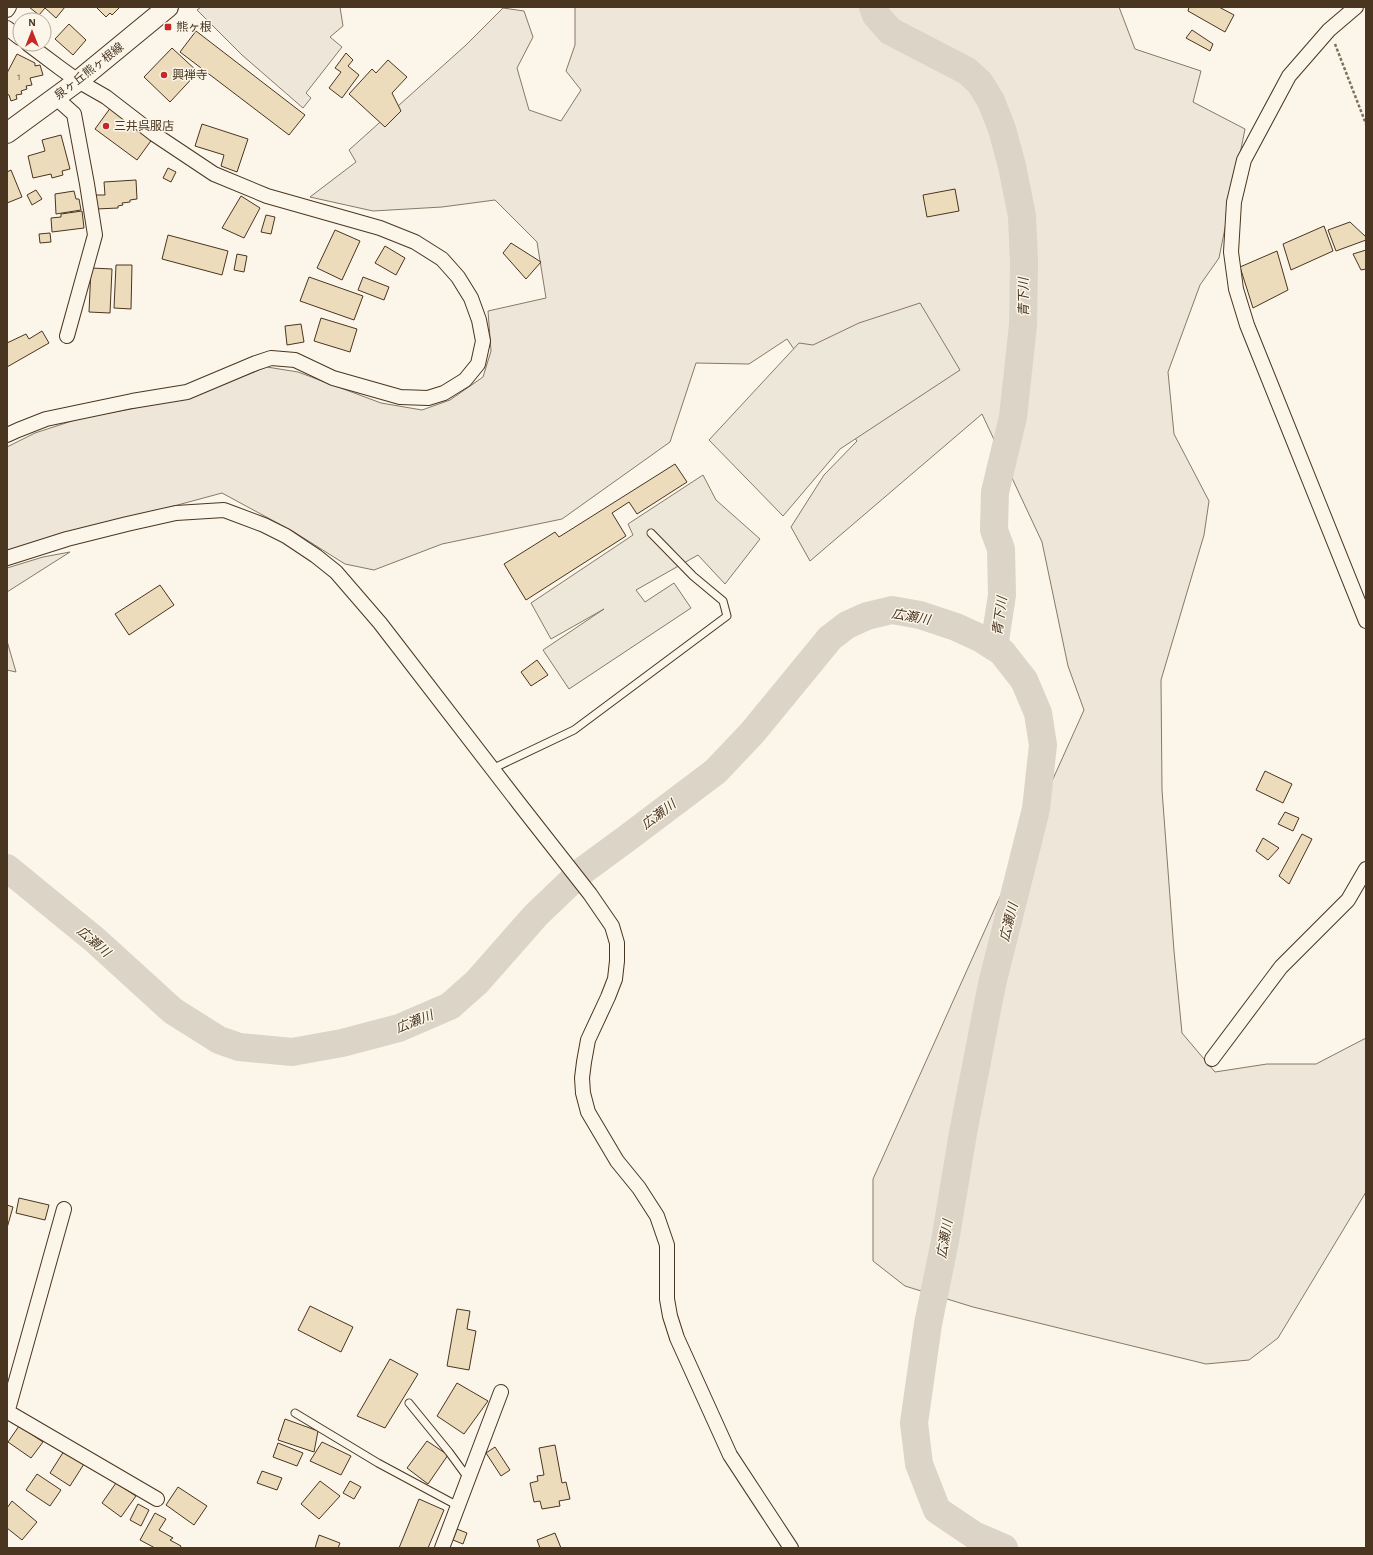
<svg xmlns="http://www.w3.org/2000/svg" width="1373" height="1555" viewBox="0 0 1373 1555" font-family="'Alegreya Sans','Noto Sans JP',sans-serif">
	<rect width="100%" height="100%" fill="#fbf6e9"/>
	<path fill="#ede6d9" stroke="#887966" d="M201,7H340L343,26L330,37L342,47L306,93L311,98L303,108L242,55L197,10Z
		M575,7H1119L1135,49L1201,71L1193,102L1245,129L1219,258L1200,285L1168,372L1174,434L1209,501L1204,535L1161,680L1162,790L1174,951L1182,1033L1215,1072L1267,1064H1316L1366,1038V1192L1278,1338L1249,1360L1206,1364L973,1307L905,1286L873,1261V1179L1084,710L1068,666L1042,542L982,414L810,561L791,527L824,475L857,441L787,339L749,364L696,363L670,442L562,519L442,544L374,570L345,564L294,532L222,493L52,539L7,554V447L35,433L81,418L131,409L201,392L267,367L298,372L381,403L422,410L450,400L483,377L491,351L488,311L546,298L537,242L495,200L442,207L373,211L310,197L356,162L349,150L466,45L503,8L524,11L533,37L517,68L529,110L561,121L581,90L566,71L575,45Z
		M70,552L7,592V568L43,557Z
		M7,641L16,672L7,670Z"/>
	<path fill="#ede7d9" stroke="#887966" d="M920,303L960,370L840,449L783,516L709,440L799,343L813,345L859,323Z
		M703,475L716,500L760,539L725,584L698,555L636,590L645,602L674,583L691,608L569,689L543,650L604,609L551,639L531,603L633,535L628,524Z"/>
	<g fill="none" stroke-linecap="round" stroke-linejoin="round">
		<path stroke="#dcd4c6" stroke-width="28" d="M873,7L876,15L890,31L967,71L980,83L991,101L1002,129L1012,166L1022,216L1024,262L1023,325L1013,417L995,492L994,530L1001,549L1002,595L994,647
			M7,868L95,940L173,1011L219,1040L239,1047L292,1052L342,1043L399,1028L450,1006L477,982L536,915L581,872L626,839L716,771L752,733L830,638L847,625L867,616L892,610L920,615L956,627L980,638L1002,652L1024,680L1038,713L1043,745L1036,809L992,984L963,1133L945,1241L928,1324L914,1423L919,1464L937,1510L974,1535L1004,1548"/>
	</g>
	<path fill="#ecdcbc" stroke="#4a3520" d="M29,7H65L56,18L45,8L39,15Z
		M96,7H120L112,15L110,13L106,17Z
		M1189,7H1219L1234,15L1225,32L1188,11Z
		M69,24L86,40L73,55L55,39Z
		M1192,30L1213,44L1210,51L1186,38Z
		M196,31L305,115L289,135L180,52Z
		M172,48L198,72L170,102L144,77Z
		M346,53L353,60L348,66L359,75L342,98L329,88L341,72L335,68Z
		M17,54L35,63V66L40,65L43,75L30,78L32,85L26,86L27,89L21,91L22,94L16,95L17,99L11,101L9,95L7,94V73Z
		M388,60L407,77L392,93L401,111L385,127L349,94L372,69L376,73Z
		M111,107L153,138L137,160L95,129Z
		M202,124L248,139L237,172L221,166L224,155L195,146Z
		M61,135L70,169L62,171L63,175L52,178L51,174L33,178L28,156L45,151L42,140Z
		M168,168L176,172L171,182L163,178Z
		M11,170L22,197L7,203V172Z
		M136,180L137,199L130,200V202L122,203L123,205L118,206V208L96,209L95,195H105L104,182Z
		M955,189L959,211L927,217L923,195Z
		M36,190L42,199L32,205L27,195Z
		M74,191L76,199H79L81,210L56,214L55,194Z
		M241,196L260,208L244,238L222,228Z
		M82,211L84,228L52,232L51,218L61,217V214Z
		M266,215L275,217L271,234L261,232Z
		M1350,222L1366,237V240L1336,251L1328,230Z
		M1324,226L1333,251L1291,270L1283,244Z
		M335,230L360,241L342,280L317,268Z
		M50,233L51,242L40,243L39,234Z
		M168,235L228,251L222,275L162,259Z
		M511,243L541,262L526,279L503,253Z
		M385,246L405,258L396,275L375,263Z
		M1366,250V269L1361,270L1353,254Z
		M1277,251L1288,290L1253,308L1240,267Z
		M237,254L247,256L244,272L234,270Z
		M116,265H132L131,309L114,308Z
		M91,268L112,269L110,313L89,312Z
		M309,277L363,296L354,320L300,301Z
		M363,277L389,287L384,300L358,290Z
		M321,318L357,329L350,352L314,341Z
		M301,324L304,342L287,345L285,326Z
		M42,331L49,343L7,367V343L26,334L29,339Z
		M675,464L687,482L637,514L629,502L612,513L626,536L526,600L504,564L555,532L559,537Z
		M160,585L174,605L129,635L115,614Z
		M537,660L548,675L531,686L521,672Z
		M1265,771L1292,784L1283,803L1256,790Z
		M1285,812L1299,818L1293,831L1278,824Z
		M1302,834L1312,839L1289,884L1279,876Z
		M1263,838L1279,848L1268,860L1256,851Z
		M19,1198L49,1205L45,1220L16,1213Z
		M7,1205L13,1207L7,1228Z
		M310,1306L353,1327L341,1352L298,1330Z
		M457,1309L470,1311L467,1329L476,1331L469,1370L447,1366Z
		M390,1359L418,1374L385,1428L357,1416Z
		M457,1383L488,1401L464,1434L437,1416Z
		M285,1419L318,1431L314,1452L278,1440Z
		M19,1426L43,1442L31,1458L8,1442Z
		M427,1441L448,1455L428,1484L407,1468Z
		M322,1442L351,1456L341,1475L310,1461Z
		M278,1443L303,1453L297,1466L273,1457Z
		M555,1445L562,1483L566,1482L570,1499L559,1501L560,1506L542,1509L540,1501L534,1502L530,1483L538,1481L537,1476L544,1475L539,1448Z
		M495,1447L510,1470L501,1476L486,1453Z
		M64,1451L84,1464L70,1486L50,1473Z
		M262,1471L282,1478L277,1490L257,1483Z
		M37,1474L61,1490L50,1506L26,1490Z
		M320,1481L340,1496L319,1519L301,1504Z
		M350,1481L361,1487L354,1499L343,1493Z
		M116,1483L136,1496L121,1517L102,1503Z
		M178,1487L207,1506L194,1525L166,1505Z
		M419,1499L444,1510L428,1548H399Z
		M12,1501L37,1522L22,1540L7,1528V1508Z
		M138,1504L149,1510L141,1526L130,1520Z
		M155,1513L166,1519L159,1530L173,1538L170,1540L181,1546L180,1548H155L140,1540Z
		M457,1529L467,1533L463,1544L453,1540Z
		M555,1533L561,1548H540L537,1540Z
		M319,1535L340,1543L338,1548H315Z"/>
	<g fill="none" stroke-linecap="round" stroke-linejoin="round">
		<g stroke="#4a3520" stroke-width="9">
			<path id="service" d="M492,769L574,730L727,616L723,601L693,576L651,533
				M409,1403L449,1452L468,1478
				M295,1413L378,1463L458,1506"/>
		</g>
		<g stroke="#4a3520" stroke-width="16">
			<path id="minor" d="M1356,7L1329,30L1289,76L1244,160L1234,202L1231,252L1236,289L1247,325L1366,621
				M7,10L9,7
				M7,28L20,38
				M55,97L74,114L87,184L95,235L67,336
				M7,435L18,430L46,419L132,401L187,392L256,363L271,358L295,360L333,378L400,397L428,398L444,393L465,380L478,364L483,341L479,320L471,298L458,277L442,259L415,242L380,228L267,196L214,174L154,134L106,97L78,81L60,68L28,44
				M7,558L67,539L127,524L176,513L224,510L264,525L286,536L316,556L336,572L380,623L521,806L590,894L612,926L617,943V961L615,979L608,997L588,1040L584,1062L582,1078L583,1093L588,1112L617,1161L639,1188L657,1216L667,1245V1299L670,1316L677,1338L730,1455L791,1548
				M1212,1059L1281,967L1348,900L1366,869
				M8,1412L157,1499
				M7,1413L64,1209
				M442,1548L501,1392"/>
		</g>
		<g stroke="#4a3520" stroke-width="22">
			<path id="secondary" d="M7,133L78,81L168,7"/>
		</g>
		<path stroke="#7f6f5c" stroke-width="2.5" stroke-dasharray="3 2" stroke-linecap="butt" d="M1335,44L1366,124"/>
		<use href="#service" stroke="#fbf6e9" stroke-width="7"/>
		<use href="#minor" stroke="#fbf6e9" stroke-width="14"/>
		<use href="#secondary" stroke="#fbf6e9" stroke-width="20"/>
	</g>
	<g fill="#c62828" stroke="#fbf6e9" stroke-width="1.5">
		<rect x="164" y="23" width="8" height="8" rx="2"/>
		<circle cx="164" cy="75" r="4"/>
		<circle cx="106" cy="126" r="4"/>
	</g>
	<g text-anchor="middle" stroke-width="3" stroke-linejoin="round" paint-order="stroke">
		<g font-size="10" fill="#725f47">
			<text x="19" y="80">1</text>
		</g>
		<g font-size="12" fill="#4a3520" stroke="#fbf6e9" text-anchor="start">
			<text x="176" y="31">熊ヶ根</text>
			<text x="172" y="79">興禅寺</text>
			<text x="114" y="130">三井呉服店</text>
		</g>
		<g font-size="12" fill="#4a3520" stroke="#fbf6e9">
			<text transform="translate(89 71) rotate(-38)" y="4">泉ヶ丘熊ヶ根線</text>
		</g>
		<g font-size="13" font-style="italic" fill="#4a3520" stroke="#fbf6e9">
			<text transform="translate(1023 297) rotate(-91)" y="5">青下川</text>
			<text transform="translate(911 616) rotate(10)" y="5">広瀬川</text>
			<text transform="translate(999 616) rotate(-82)" y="5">青下川</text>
			<text transform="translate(658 814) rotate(-37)" y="5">広瀬川</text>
			<text transform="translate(1008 922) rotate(-76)" y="5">広瀬川</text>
			<text transform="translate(94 941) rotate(41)" y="5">広瀬川</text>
			<text transform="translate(414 1021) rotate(-22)" y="5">広瀬川</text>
			<text transform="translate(944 1239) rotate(-80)" y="5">広瀬川</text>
		</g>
	</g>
	<rect width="1373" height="1555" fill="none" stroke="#4a3520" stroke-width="16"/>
	<g transform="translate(32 32)"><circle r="19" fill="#fbf6e9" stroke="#b4a999"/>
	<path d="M0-3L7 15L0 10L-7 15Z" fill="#c62828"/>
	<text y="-6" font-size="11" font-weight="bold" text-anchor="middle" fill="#4a3520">N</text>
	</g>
</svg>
